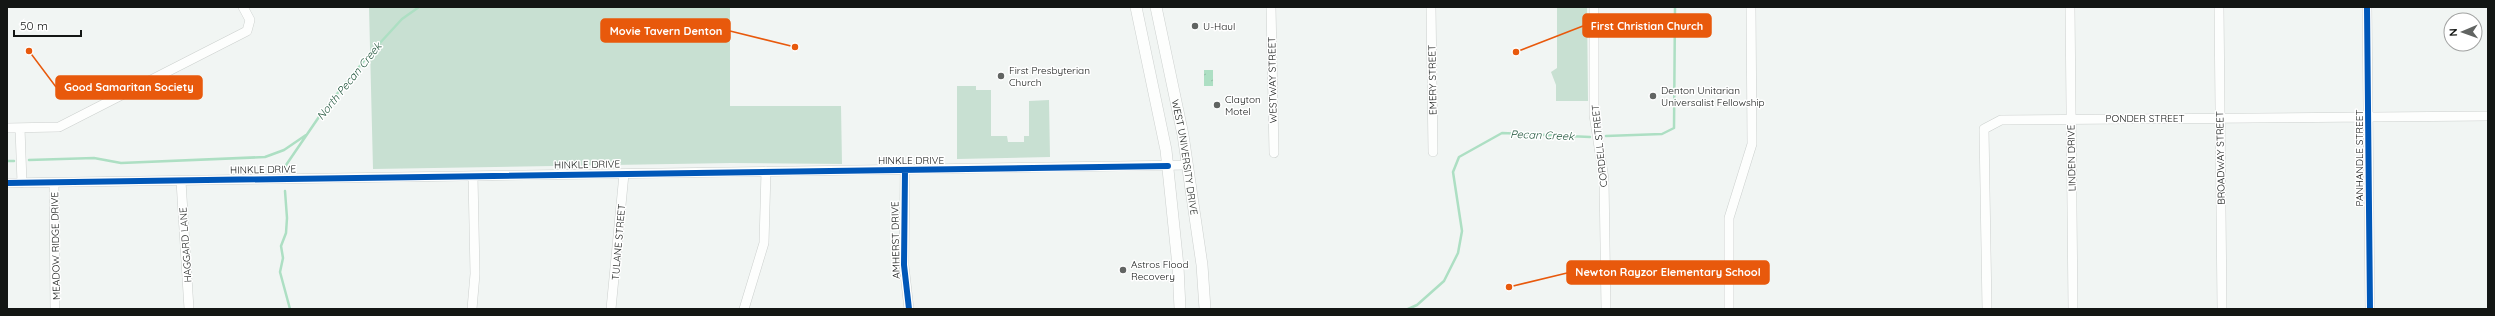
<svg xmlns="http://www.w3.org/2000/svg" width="2495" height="316" viewBox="0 0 2495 316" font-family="Quicksand,sans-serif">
	<defs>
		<pattern id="water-ripples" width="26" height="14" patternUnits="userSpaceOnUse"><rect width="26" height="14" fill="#addfc3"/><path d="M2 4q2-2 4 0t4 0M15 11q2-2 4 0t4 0" fill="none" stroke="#94bfa7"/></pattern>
	</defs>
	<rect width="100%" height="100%" fill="#f1f5f3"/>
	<path fill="#c8e0d2" d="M369,7H730V106H841L842,164L731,163L373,169Z
		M1557,7H1587L1588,101H1556V85L1551,72L1557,68Z
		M957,86H976V90H991V136H1007L1008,142H1024V136H1029V101L1049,100L1050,157L957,159Z"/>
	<path fill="url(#water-ripples)" d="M1204,70H1213V86H1204Z"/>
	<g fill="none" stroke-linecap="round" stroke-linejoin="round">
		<path stroke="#addfc3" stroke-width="2.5" d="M1606,136L1662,134L1674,128L1675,7
			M29,160L94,158L121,163L265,157L284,150L306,135
			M7,161H14
			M284,168L323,111L368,56L402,19L419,7
			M285,191L287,218L286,233L281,246L283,258L280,272L290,309
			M1408,309L1417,305L1444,281L1458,253L1462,231L1453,172L1459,157L1502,133L1590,137"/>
		<g stroke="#ccd0ce" stroke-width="10">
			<path id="minor" d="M1271,7L1274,153
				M1431,7L1433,152
				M1594,7V115L1604,179L1606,309
				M2070,7L2073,309
				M2219,7L2222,309
				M2367,7L2370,309
				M7,128L59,127L247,31L250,20L243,7
				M20,128L22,183
				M905,170L904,265L909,309
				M181,181L189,309
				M7,183L1188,165
				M54,183L55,309
				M472,309L475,274L473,176
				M611,309L624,174
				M744,309L764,243L766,171
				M1729,309V218L1752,144L1751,7
				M1987,309L1984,129L2001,120L2488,116"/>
		</g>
		<g stroke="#ccd0ce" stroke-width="12">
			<g id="major">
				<path d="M1136,7L1166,150L1178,266L1180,309"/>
				<path id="s1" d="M1156,7L1183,135L1202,265L1205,309"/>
			</g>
		</g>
		<use href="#minor" stroke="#fdfefd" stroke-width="9"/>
		<use href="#major" stroke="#fdfefd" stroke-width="11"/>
		<g stroke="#fff" stroke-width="8">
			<path id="cycleway" d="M2367,7L2370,309
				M905,170L904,265L909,309
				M7,183L1168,166"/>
		</g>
		<use href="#cycleway" stroke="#0057b8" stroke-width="6"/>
	</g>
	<g fill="#616462" stroke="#fff" stroke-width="1.5">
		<circle cx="1195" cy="26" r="4"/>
		<circle cx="1001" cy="76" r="4"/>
		<circle cx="1653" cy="96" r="4"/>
		<circle cx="1217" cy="105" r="4"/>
		<circle cx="1123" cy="270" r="4"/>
	</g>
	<g text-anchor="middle" stroke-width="3" stroke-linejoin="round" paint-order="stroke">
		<g font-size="10" fill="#131614" stroke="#fff" text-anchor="start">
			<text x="1203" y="30">U-Haul</text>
			<text x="1009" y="74">First Presbyterian<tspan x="1009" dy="12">Church</tspan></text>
			<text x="1661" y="94">Denton Unitarian<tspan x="1661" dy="12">Universalist Fellowship</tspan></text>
			<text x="1225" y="103">Clayton<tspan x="1225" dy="12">Motel</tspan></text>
			<text x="1131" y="268">Astros Flood<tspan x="1131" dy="12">Recovery</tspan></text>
		</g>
		<g font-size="10" fill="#131614" stroke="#fff">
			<text transform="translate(1272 80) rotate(-91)" y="4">WESTWAY STREET</text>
			<text transform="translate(1432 80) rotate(-91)" y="4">EMERY STREET</text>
			<text x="2145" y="122">PONDER STREET</text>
			<text transform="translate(1599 146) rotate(-96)" y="4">CORDELL STREET</text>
			<text dy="4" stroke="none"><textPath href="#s1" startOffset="153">WEST UNIVERSITY DRIVE</textPath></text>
			<text transform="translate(2071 158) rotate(-91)" y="4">LINDEN DRIVE</text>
			<text transform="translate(2220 158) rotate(-91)" y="4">BROADWAY STREET</text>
			<text transform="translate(2359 158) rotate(-90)" y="4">PANHANDLE STREET</text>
			<text x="911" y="164">HINKLE DRIVE</text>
			<text transform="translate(587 164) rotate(-1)" y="4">HINKLE DRIVE</text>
			<text transform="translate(263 169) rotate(-1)" y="4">HINKLE DRIVE</text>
			<text transform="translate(895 240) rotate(-91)" y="4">AMHERST DRIVE</text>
			<text transform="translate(618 242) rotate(-85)" y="4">TULANE STREET</text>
			<text transform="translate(185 245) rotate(-94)" y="4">HAGGARD LANE</text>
			<text transform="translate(55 246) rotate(-91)" y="4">MEADOW RIDGE DRIVE</text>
		</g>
		<g font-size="11" font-style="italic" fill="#1e5339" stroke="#fff">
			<text transform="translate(349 81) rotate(-51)" y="4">North Pecan Creek</text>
			<text transform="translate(1542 135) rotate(2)" y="4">Pecan Creek</text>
		</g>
	</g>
	<path fill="none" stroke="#e8590c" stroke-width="1.5" d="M1516 52L1583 26M795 47L730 31M29 51L56 87M1509 287L1567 273"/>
	<g fill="#e8590c" stroke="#fff" stroke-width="1.5">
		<circle cx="1516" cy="52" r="4"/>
		<circle cx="795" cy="47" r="4"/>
		<circle cx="29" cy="51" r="4"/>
		<circle cx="1509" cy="287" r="4"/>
	</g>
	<g fill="#e8590c" stroke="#e8590c" stroke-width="1.5">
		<rect x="1583" y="14" width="128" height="23" rx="4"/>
		<rect x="601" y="19" width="129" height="23" rx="4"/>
		<rect x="56" y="76" width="146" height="23" rx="4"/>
		<rect x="1567" y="261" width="202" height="23" rx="4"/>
	</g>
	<g font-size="11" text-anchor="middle" font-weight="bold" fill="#fff">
		<text x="1647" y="30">First Christian Church</text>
		<text x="666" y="35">Movie Tavern Denton</text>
		<text x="129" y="91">Good Samaritan Society</text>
		<text x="1668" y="276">Newton Rayzor Elementary School</text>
	</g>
	<rect width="2495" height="316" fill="none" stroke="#131614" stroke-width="16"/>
	<g transform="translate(2463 32) rotate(268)"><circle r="19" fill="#ffffff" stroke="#a1a2a1"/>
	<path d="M0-3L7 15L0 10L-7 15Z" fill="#616462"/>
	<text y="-6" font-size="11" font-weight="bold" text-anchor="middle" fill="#131614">N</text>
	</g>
	<path d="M14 30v6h67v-6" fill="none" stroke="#131614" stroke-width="2"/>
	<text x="20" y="30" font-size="12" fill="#131614" stroke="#ffffff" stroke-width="3" paint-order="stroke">50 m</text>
</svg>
